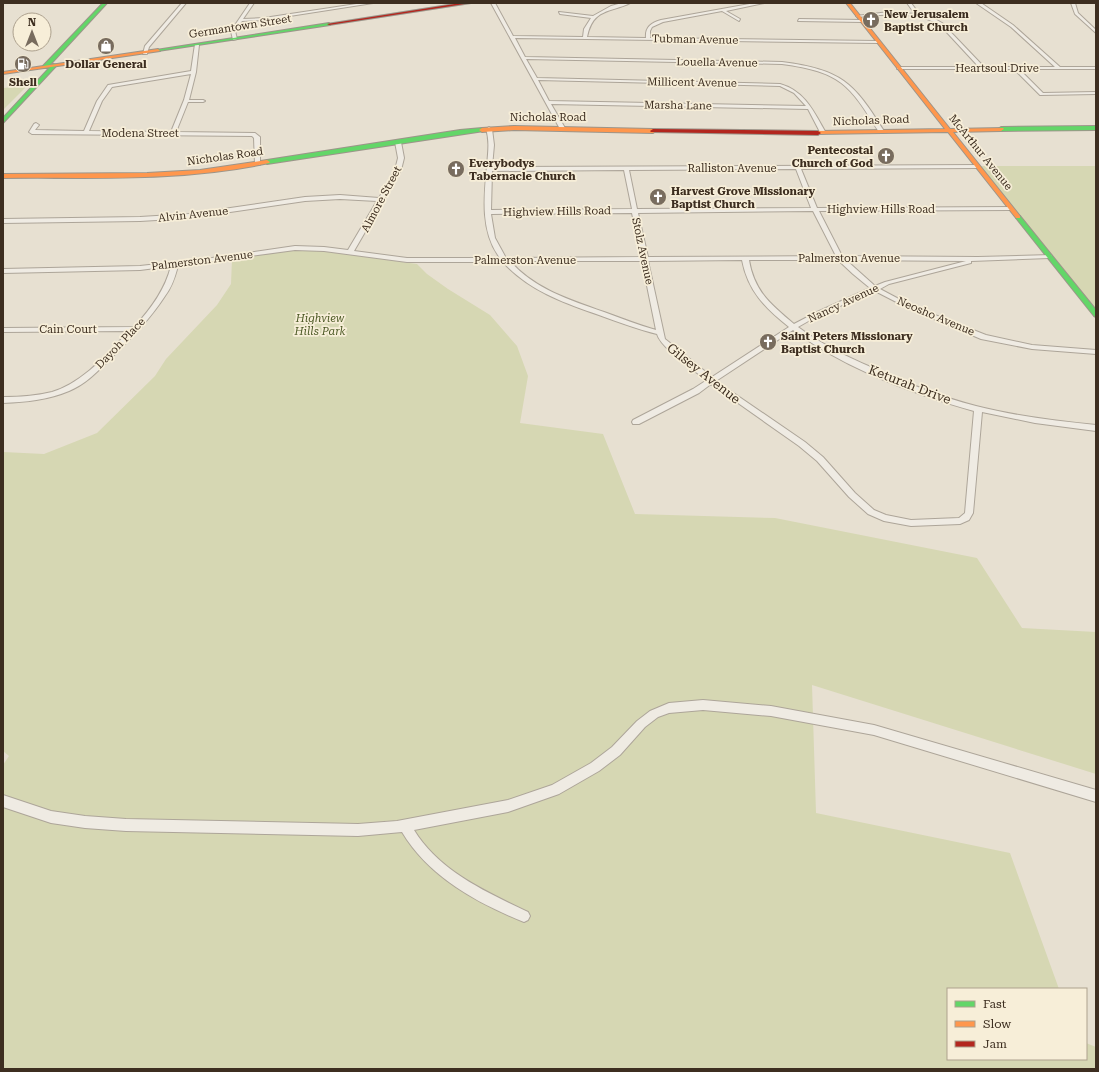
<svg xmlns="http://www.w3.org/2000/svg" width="1099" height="1072" viewBox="0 0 1099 1072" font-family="'Roboto Serif',serif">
	<rect width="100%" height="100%" fill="#e7e0d1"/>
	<path fill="#d6d7b3" d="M27,86L3,110V88Z
		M976,166H1096V315Z
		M289,250L322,251L417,264L427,274L448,289L490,315L517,346L528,376L520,423L603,434L635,514L775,518L977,558L1022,628L1096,632V774L812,685L816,813L1010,853L1059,989H948V1059H1086V1043L1096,1047V1069H3V765L9,756L3,751V452L44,454L97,433L155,376L166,359L217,305L231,284L232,259Z"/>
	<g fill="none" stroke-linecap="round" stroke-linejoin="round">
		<g stroke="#ada599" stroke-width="2">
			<path id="street" d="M182,3H186L149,47L147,54H143L145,46Z
				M250,3H254L243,19L264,18L363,3H373L264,20L242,21L235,31L237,39L233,40L231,31Z
				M491,3H495L513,36L583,37L584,29L591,18L560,14L559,12L593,16L611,6L622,3H630C610,13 593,8 587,37L646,38C645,27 651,23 661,20L755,3H764L726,11L740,19L739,21L722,11L663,22L652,27L650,31V38L877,41L879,42L877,43L515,38L525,57L782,62C841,70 853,81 884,131L879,132C849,84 841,72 782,64L526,59L537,78L780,84C805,91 814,112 826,133L821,134L808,109L551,104L565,128L560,129ZM538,80L780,86L794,93L806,106L549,101Z
				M907,3H911L920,15L935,19L942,23L984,67H1055L1011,27L976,3H981L1013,25L1060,67H1096V69H1019L1043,93L1096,92V94L1040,95L1014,69H897L899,67H979L940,25C916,11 885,14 858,17L856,16L889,12L915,14Z
				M1071,3H1075L1078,13L1096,30V33L1075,14Z
				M799,19L862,20L864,21L862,22L798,21Z
				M195,44L199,45L196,72L189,100H203L205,101L203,102H188L176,132L255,133L260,137V165L255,164L254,138L252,136L32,134L29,132L34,124L36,123L39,125L35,130L84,131L97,101L108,85L191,71ZM191,74L184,100L171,132L89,131L102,101L112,87Z
				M489,127L492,129L494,145L492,167L978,165L979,166L976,168L801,169L817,208L1012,207V209L1010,210L819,211L842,256L978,257L1051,255L1052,256L1049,258L971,261V263L889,284L880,289L912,306L986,335L1032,345L1096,350V354L1032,349L981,339L908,308L875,291L819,315L798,327C821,344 847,357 873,368C906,383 941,397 976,406C1015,416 1056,421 1096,425V431L1035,423L982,412L973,513L969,520L960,524L911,526L884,521L868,514L849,497L817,461L799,446L711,384L699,393L639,424H633L632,422L633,420L693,389L707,380C694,371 661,348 657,334C637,329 618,322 599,315C564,303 528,290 503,262H407L324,251L295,250L178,266C175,277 172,287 165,296C150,319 131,339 111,358C98,371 86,384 69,391C48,400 25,402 3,403V397C19,397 36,396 52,392C84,382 107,354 129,331L3,332V328L134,327C151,309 165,290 171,266L140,270L3,273V269L140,266L212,258L295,246L324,247L348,250L377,201L340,199L305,201L189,218L140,221L3,223V219L140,217L189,214L305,197L340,195L379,198L395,170L398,158L395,142L398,140L401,142L404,158L401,170L354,251L407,258H500C480,232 484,196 487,166C488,153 490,141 486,129ZM796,169L811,208L637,209L629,170ZM624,170L632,209L491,210L492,171ZM813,211L836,256L648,257L638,213ZM632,213L641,257L506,258L495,238L491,214ZM742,260C748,291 765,308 789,327L712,377L670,343L665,339L648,261ZM749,260H838L853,274L870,288L815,313L794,324C771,305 754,291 749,260ZM846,260L966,261L885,282L875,286ZM510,261H642L656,330C638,325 621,318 604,312C570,300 534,289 510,261ZM793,330C844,368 913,394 974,411L965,513L959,518L911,520L886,515L874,510L855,493L823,457L805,442L716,381Z
				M703,700L771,706L874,725L1096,790V802L874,735L771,716L703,710L669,713L658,717L645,727L620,755L599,771L559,794L508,812L414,830C439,871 486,892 528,912L530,916L528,920L524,922C477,903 429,877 402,832L358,836L126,831L85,828L51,823L3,807V795L51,811L85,816L126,819L358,824L397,821L508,800L552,785L591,763L612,747L637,721L650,711L669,703Z"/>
		</g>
		<g stroke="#9c958a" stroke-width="2">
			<path id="fast" d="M103,3H107L47,68H43V66Z
				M329,23L330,25L158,51L156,50Z
				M53,64L57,65L3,123V118Z
				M1096,126V130L1001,131L998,129L1001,127Z
				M482,128L484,129V131L267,164L264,162L267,160L460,130Z
				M1016,216H1020L1096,310V317L1094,316L1016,218Z"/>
		</g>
		<g stroke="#9c958a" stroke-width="2">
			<path id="slow" d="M846,3H850L950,129L1003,128L1004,129L1001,131L953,132L1020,216V218H1016L948,132L816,134V132L818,131L945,129Z
				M158,49L160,51L3,74V72Z
				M514,126L653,129L656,131L653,133L514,130L482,132L479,130L482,128Z
				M267,160L270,162L269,163C182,182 91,177 3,178V174L147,173L200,170Z"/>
		</g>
		<g stroke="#9c958a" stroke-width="2">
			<path id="jam" d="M461,3H471L329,25L327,24Z
				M653,129L818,131L821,133L818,135L651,132L650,131Z"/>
		</g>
		<use href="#street" fill="#efebe3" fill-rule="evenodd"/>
		<use href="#fast" fill="#63d668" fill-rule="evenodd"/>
		<use href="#slow" fill="#ff974d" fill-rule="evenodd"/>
		<use href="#jam" fill="#b3261e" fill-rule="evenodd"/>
	</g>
	<defs>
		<g id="church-disc" transform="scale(0.9)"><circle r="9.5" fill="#786c5e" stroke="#f7eed8"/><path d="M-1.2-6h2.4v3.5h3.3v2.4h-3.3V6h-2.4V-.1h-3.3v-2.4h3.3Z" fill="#fff"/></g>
		<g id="shop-disc" transform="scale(0.9)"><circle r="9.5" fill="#786c5e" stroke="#f7eed8"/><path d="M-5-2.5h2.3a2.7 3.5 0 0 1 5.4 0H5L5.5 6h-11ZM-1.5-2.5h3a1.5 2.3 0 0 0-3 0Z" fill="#fff"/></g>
		<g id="fuel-disc" transform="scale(0.9)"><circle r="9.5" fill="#786c5e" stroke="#f7eed8"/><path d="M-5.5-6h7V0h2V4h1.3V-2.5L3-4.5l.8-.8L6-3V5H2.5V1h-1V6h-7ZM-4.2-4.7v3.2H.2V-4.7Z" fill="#fff"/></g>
	</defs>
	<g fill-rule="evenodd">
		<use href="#church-disc" x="871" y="20"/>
		<use href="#shop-disc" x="106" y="46"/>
		<use href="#fuel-disc" x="23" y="64"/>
		<use href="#church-disc" x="886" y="156"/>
		<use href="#church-disc" x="456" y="169"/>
		<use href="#church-disc" x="658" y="197"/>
		<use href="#church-disc" x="768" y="342"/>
	</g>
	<g text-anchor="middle" stroke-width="3.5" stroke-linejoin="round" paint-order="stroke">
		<g font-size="11" font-weight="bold" fill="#3d2e20" stroke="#f7eed8" text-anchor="start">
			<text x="884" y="18">New Jerusalem<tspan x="884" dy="13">Baptist Church</tspan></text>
			<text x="106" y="68" text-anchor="middle">Dollar General</text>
			<text x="23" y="86" text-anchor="middle">Shell</text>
			<text x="873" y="154" text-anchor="end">Pentecostal<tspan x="873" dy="13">Church of God</tspan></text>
			<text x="469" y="167">Everybodys<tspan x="469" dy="13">Tabernacle Church</tspan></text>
			<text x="671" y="195">Harvest Grove Missionary<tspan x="671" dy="13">Baptist Church</tspan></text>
			<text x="781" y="340">Saint Peters Missionary<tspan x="781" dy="13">Baptist Church</tspan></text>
		</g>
		<g font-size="11" fill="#3d2e20" stroke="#f7eed8">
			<text transform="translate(240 26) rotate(-9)" y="4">Germantown Street</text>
			<text transform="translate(695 39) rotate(1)" y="4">Tubman Avenue</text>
			<text transform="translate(717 62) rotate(1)" y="4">Louella Avenue</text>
			<text x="997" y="72">Heartsoul Drive</text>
			<text transform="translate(692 82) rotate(1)" y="4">Millicent Avenue</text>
			<text transform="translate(678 105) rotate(1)" y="4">Marsha Lane</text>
			<text x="548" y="121">Nicholas Road</text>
			<text transform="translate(871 120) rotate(-2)" y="4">Nicholas Road</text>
			<text x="140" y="137">Modena Street</text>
			<text transform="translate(981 152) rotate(51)" y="4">McArthur Avenue</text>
			<text transform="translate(225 156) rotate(-8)" y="4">Nicholas Road</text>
			<text x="732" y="172">Ralliston Avenue</text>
			<text transform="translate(381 199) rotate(-62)" y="4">Almore Street</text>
			<text x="881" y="213">Highview Hills Road</text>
			<text transform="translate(557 211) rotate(-1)" y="4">Highview Hills Road</text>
			<text transform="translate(193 214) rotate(-6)" y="4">Alvin Avenue</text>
			<text transform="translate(643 251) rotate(78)" y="4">Stolz Avenue</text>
			<text x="849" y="262">Palmerston Avenue</text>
			<text transform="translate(202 260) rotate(-7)" y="4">Palmerston Avenue</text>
			<text x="525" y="264">Palmerston Avenue</text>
			<text transform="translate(843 303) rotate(-25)" y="4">Nancy Avenue</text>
			<text transform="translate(936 316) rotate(23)" y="4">Neosho Avenue</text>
			<text x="68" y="333">Cain Court</text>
			<text transform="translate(120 343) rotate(-46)" y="4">Dayoh Place</text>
		</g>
		<g font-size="11" font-style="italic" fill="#4d5a26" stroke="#f7eed8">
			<text x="320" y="322">Highview<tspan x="320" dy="13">Hills Park</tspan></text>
		</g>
		<g font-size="13" fill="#3d2e20" stroke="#f7eed8">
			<text transform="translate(704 373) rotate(38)" y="5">Gilsey Avenue</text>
			<text transform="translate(910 384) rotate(21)" y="5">Keturah Drive</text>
		</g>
	</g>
	<rect width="1099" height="1072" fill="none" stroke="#3d2e20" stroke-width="8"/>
	<rect x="947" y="988" width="140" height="72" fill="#f7eed8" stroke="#ada18e"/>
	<rect x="955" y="1001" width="20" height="6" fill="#63d668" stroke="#ada18e"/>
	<text x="983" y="1008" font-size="12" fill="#3d2e20">Fast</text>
	<rect x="955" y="1021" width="20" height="6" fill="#ff974d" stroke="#ada18e"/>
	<text x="983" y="1028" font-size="12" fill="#3d2e20">Slow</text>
	<rect x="955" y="1041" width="20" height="6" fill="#b3261e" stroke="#ada18e"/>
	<text x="983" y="1048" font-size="12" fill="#3d2e20">Jam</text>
	<g transform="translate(32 32)"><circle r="19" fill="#f7eed8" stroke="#ada18e"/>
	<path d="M0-3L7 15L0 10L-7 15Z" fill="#786c5e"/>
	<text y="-6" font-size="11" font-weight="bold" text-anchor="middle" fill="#3d2e20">N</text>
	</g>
</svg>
